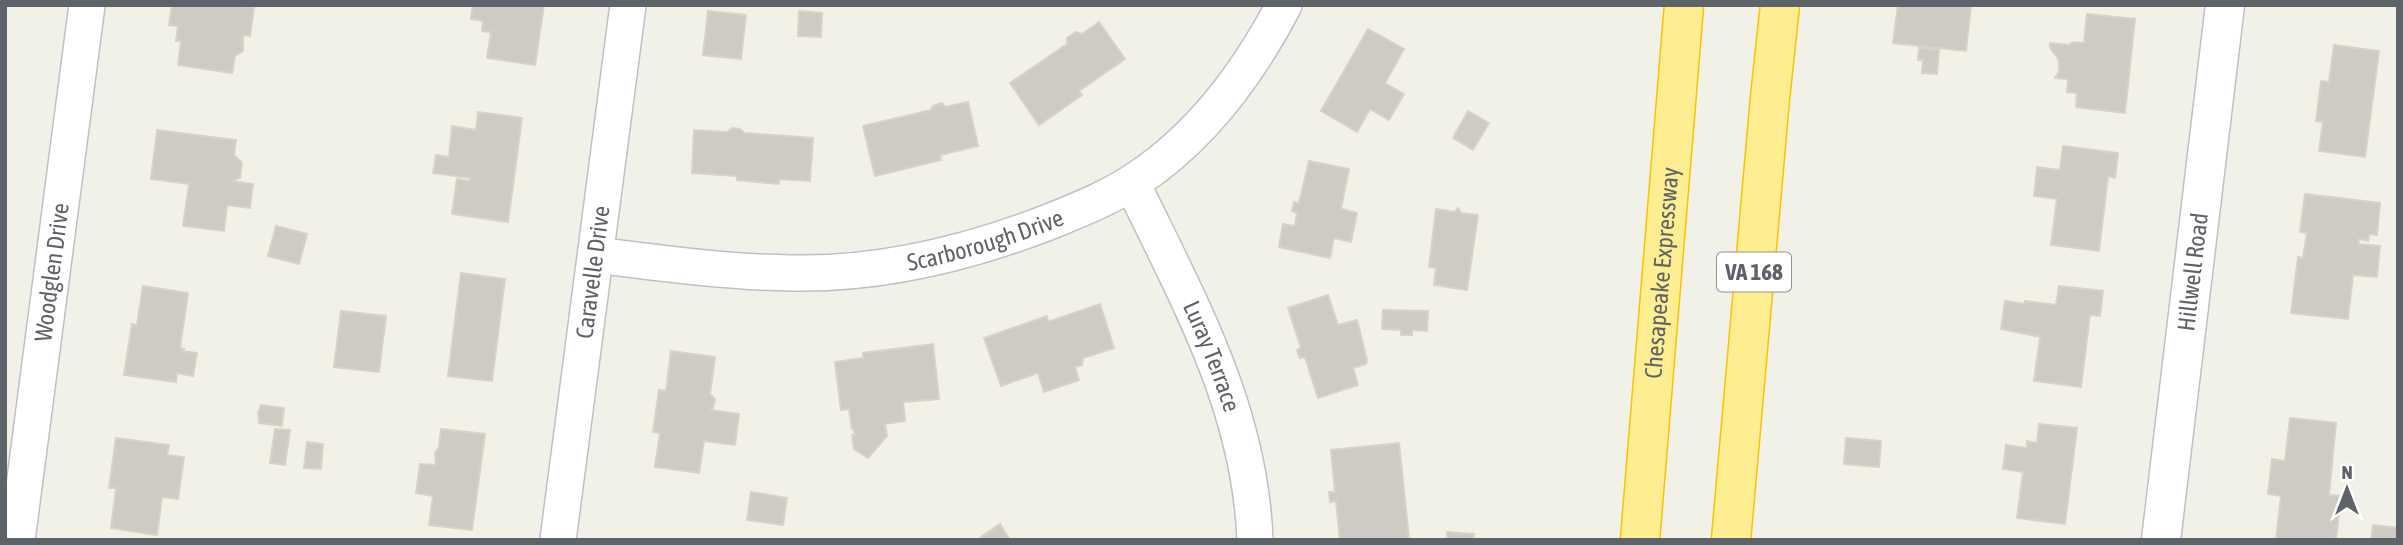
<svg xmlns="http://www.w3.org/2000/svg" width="2403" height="545" viewBox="0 0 2403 545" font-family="'Asap Condensed',sans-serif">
	<rect width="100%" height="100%" fill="#f2f1e7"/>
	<path fill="#cdcbc4" stroke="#d7d3c5" stroke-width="2" d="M172,5H235L254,8L250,36L243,35V51L235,56L232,73L178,65L181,41H176L178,26L169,25Z
		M473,5H544L535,65L487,58L491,32L482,31L483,21L471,19Z
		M1898,5H1971L1966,51L1893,43Z
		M708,11L746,15L741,59L703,55Z
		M799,11L822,13L821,37L798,36Z
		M2087,14L2135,19L2125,113L2076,107L2077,93L2067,92L2068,79L2055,78L2059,72V64L2058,58L2050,48V43L2069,45L2073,42L2084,43Z
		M1099,22L1125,59L1079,91L1082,95L1039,125L1010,83L1067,44V38L1076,32L1082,34Z
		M1368,29L1404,49L1385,83L1404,94L1389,120L1370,109L1357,132L1321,111Z
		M2334,45L2379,51L2365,157L2319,151L2323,122L2316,121L2321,81L2329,82Z
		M1919,48L1939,50L1937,74L1922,73L1923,60H1918Z
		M968,102L978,146L940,155L941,160L875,176L863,126L931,110L933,106L942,103L945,107Z
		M1468,111L1489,123L1473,150L1453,138Z
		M478,112L522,118L508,222L452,214L457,179L469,181L470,178L433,173L436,155L449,157L452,126L476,130Z
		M732,128L740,129L744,133L813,138L810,181L779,179V184L737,180V176L692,173L694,130L727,132Z
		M157,130L236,140L234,155L242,163L240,178L232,181L253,184L250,208L227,205L224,231L183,226L189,184L151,179Z
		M2063,146L2118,153L2115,178L2108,176L2099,251L2051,245L2057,199L2034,196L2037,167L2060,170Z
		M1309,161L1349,169L1341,209L1357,213L1351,242L1334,238L1330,258L1279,247L1283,224L1295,226L1297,213L1292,211L1294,202L1299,203Z
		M2305,194L2380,203L2377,235L2369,234L2368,241L2359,239L2358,244L2380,246L2377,277L2353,275L2348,319L2291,313L2298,257L2303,258L2307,233L2300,232Z
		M1458,208L1461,213L1478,215L1467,290L1434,285L1436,268L1429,267L1436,209L1454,212Z
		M276,226L307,234L299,264L268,256Z
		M461,273L505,279L492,381L448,376Z
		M143,286L188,293L180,348L184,349L183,351L197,353L193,376L177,373L176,382L124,375L132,324L137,325Z
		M2059,286L2103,291L2100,316L2090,315L2081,387L2034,381L2040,337L2001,329L2005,301L2025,304V301L2056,305Z
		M1328,295L1338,325L1357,320L1367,360L1366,364L1353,368L1358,385L1318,398L1305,357L1300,358L1297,350L1301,348L1288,308Z
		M1100,304L1114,348L1083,358L1082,365L1075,367L1079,380L1044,392L1038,373L1001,386L984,338L1047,316L1048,322Z
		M1383,310L1428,311L1427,331L1412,330V335H1401V330L1382,329Z
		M341,311L386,316L379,372L334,367Z
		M933,344L939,399L903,402L905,421L885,424L887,436L868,458L854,449L852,435H855L854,429H852L849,409L841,410L835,362L863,358V353Z
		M671,351L715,357L710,394L715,399L713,408L711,410L739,414L735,445L704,441L699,473L655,467L660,433L653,432L659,390L666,391Z
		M261,405L284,408L282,426L259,423L258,413Z
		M2290,418L2336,423L2329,495L2341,496L2336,540L2276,539L2281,496L2268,494L2272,459L2285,461Z
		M2039,424L2077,428L2065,524L2017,518L2023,472L2003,469L2006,445L2027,448V441L2037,443Z
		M275,429L290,430L285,465L270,463Z
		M441,429L485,434L472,530L429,525L433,496L416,493L420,464L436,465L435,453L439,447Z
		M116,438L169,445L167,455L184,457L178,499L162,497L157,535L111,528L116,488H109Z
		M1846,438L1881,441L1879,467L1844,464Z
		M307,442L323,444L321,469L304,468Z
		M1399,443L1409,539L1340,540L1336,501L1330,502L1329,492H1335L1331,450Z
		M751,492L787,498L783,525L747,520Z
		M1000,524L1010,540H983L981,537Z
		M2373,525L2398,528V540H2371Z
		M1447,532L1474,534L1473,540H1447Z"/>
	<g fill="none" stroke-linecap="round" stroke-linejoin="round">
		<g stroke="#bec0c7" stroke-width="38">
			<g id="minor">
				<path id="s1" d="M1132,183C1188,300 1250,407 1255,540"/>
				<path id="s2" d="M596,255C660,263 725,272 791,273C882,275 970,253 1054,220C1083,208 1113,196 1139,178C1203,135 1249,72 1284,5"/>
				<path id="s3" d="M17,540L87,5"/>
				<path id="s4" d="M558,540L628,5"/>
			</g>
		</g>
		<g stroke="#bec0c7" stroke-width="41">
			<g id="tertiary">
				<path id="s5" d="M2161,540L2225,5"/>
			</g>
		</g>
		<g stroke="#f9c300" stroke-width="41">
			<g id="motorway">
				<path id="s6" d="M1640,540L1684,5"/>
				<path d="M1731,540L1770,98L1780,5"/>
			</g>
		</g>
		<use href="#minor" stroke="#fff" stroke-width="35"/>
		<use href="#tertiary" stroke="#fff" stroke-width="38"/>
		<use href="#motorway" stroke="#ffee91" stroke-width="38"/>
	</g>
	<g text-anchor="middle" stroke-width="5" stroke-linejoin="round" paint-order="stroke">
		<rect fill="#fff" stroke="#8e9196" stroke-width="2" x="1717" y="252.5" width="74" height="39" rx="5"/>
		<g font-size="23" font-weight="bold" fill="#5e6269">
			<text x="1754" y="280">VA 168</text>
		</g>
		<g font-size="24" fill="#5e6269" stroke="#fff">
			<text dy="8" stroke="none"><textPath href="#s2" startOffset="394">Scarborough Drive</textPath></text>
			<text dy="8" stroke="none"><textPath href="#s3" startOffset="270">Woodglen Drive</textPath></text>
			<text dy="8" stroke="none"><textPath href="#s4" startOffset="270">Caravelle Drive</textPath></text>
			<text dy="8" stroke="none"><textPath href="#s6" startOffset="268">Chesapeake Expressway</textPath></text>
			<text dy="8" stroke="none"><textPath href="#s5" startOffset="270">Hillwell Road</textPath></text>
			<text dy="8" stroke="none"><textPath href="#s1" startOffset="191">Luray Terrace</textPath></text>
		</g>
	</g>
	<rect width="2403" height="545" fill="none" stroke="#5e6269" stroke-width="14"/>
	<g transform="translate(2347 489)" stroke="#ffffff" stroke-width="5" paint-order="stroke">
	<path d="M0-5L12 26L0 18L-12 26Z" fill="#5e6269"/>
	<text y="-10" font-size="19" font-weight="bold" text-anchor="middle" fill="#5e6269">N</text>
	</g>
</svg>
